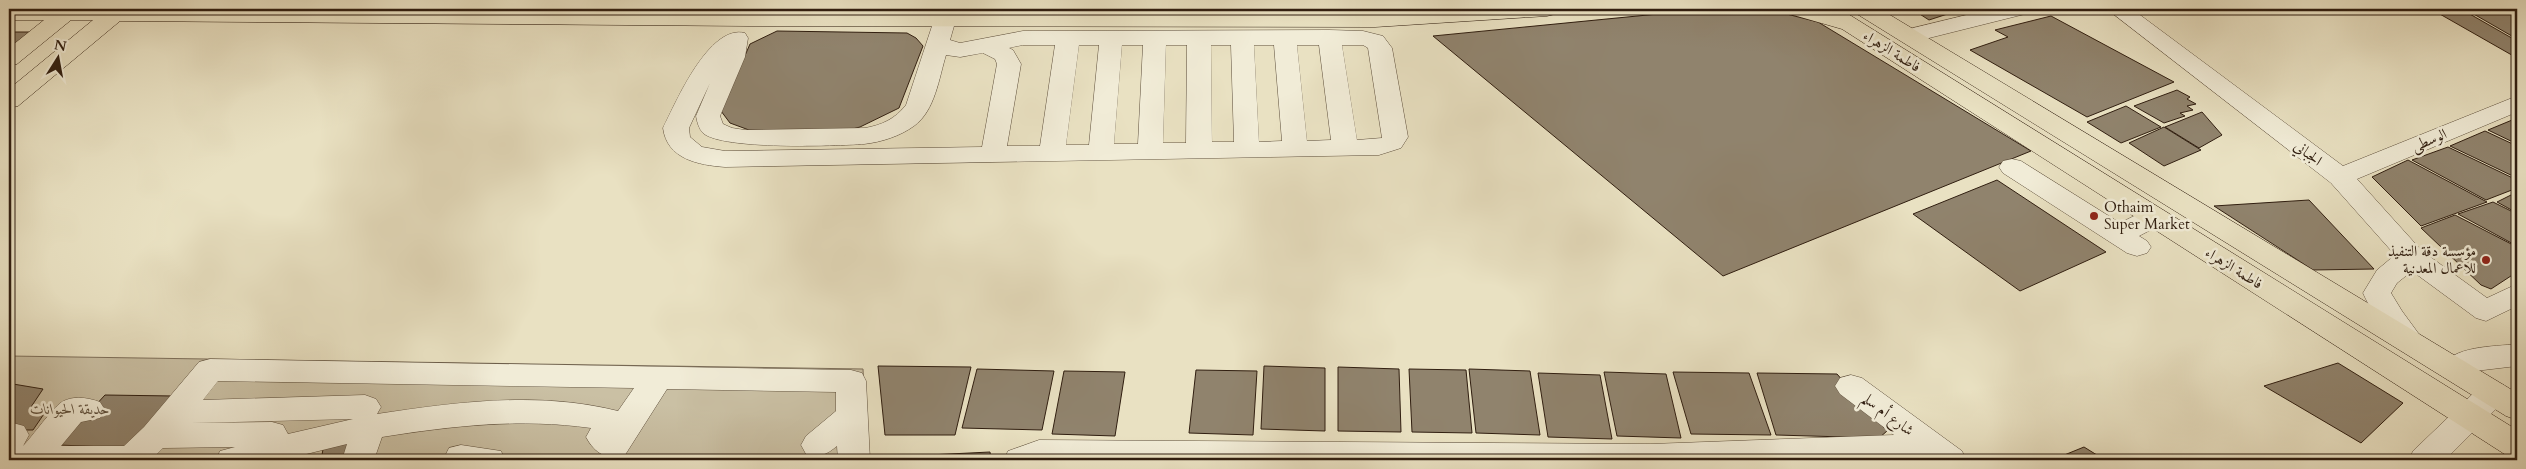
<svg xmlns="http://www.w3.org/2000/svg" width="2526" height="469" viewBox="0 0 2526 469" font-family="Cardo,Amiri,serif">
	<rect width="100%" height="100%" fill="#e9e1c2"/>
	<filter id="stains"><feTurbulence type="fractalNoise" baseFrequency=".004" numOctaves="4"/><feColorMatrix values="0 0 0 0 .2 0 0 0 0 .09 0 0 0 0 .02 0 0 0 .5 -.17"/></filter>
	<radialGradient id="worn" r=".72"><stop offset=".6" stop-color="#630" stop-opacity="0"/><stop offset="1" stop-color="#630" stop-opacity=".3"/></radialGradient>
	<path fill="#cac0a4" stroke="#7d6f5a" d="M9,356L863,369L867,460H9Z"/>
	<path fill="#90836d" stroke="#301e10" d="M1709,9L1771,10L1818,22L2031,151L1723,276L1433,36Z
		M1912,9H1963L1929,20Z
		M2431,9H2461L2517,41V58Z
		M2465,9H2517V39Z
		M2051,16L2174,82L2087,117L1970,50L2008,37L1995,30Z
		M777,31L907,33L916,38L923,46L899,108L860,127L845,131L749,130L730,123L721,111L750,44Z
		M9,32H38L9,54Z
		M2177,90L2190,97L2187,99L2196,104L2187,106L2193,110L2180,113L2185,116L2164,123L2134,106Z
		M2126,106L2161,127L2121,143L2087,122Z
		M2202,112L2222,135L2199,148L2165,127Z
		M2517,118V144L2488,130Z
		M2164,127L2201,150L2164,166L2129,143Z
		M2485,131L2517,146V178L2450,146Z
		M2448,147L2517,180V188L2486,200L2412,160Z
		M2408,160L2487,202L2421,226L2372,177Z
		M1997,180L2106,252L2020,291L1913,214Z
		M2517,192V213L2497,202Z
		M2309,200L2374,269L2313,270L2214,206Z
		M2493,202L2517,214V246L2458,214Z
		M2455,215L2517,247V272L2491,289L2481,285L2421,228Z
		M2338,363L2403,403L2361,443L2264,386Z
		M878,366L971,367L955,435H885Z
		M1264,366L1325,368V431L1261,429Z
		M1338,367L1399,369L1401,432L1338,431Z
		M977,369L1054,371L1042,430L962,428Z
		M1409,369L1466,370L1472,433L1412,432Z
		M1469,369L1530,371L1540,435L1476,433Z
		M1196,370L1257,371L1253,435L1189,433Z
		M1064,371L1125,372L1115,436L1052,434Z
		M1604,372L1666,374L1681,438L1617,436Z
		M1673,372L1749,373L1771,435L1691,434Z
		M1538,373L1600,375L1612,439L1548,437Z
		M1757,373L1837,374L1887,431L1879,438L1776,435Z
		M13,384L43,389L29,410L48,408L33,430H12L9,432V388Z
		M105,395L173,396L129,448L59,445Z
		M350,441L346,460H299L322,455L323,449Z
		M2084,447L2105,460H2052Z
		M990,452L991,460H888V457Z"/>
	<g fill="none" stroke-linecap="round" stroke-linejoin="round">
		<g stroke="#5e4f3c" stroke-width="1">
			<path id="minor" d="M1991,9H2028L2025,14L1909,43L1901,41L1898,36L1901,31Z
				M2107,9H2132L2343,166L2517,96V112L2357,179L2422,251L2487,298L2517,284V306L2486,321L2476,318L2412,271L2397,283L2391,293L2402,311L2424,341L2420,348C2413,350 2407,352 2400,349C2388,343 2369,306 2363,293L2377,270L2395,255L2331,183Z
				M943,19L951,21L954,26L950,40L960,43L1023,31L1329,30L1363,31L1383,36L1392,48L1408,137L1401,148L1379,155L725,167C698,165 667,159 663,128C676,102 709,24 745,33L748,38L745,57L720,116L723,124L732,128L745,130L865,128C882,125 895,119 906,105L932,26L935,21ZM1023,45H1055L1040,146H1007L1021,64L1013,50L1009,48ZM1079,45H1099L1089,145H1066ZM1122,45H1143L1138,144H1114ZM1166,45H1187L1186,143H1163ZM1211,45H1231L1234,142H1212ZM1254,45H1274L1282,141L1259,142ZM1297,45H1319L1331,140L1307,141ZM1342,45H1363L1368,48L1382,138L1357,140ZM983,53L995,59L997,64L982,147L725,151L702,147L690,137L689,128L710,83L696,116C697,122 699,129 703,133C722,150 836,146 864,144C882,142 900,136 914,126C935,111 939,78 946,55L960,57Z
				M2012,159L2021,161L2120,223L2144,211L2154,208L2164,211L2168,217L2164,223L2139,236L2147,241L2151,247L2147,253L2137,256L2127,253L2003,173L1999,167L2003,161Z
				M2517,344V366L2475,371L2454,380L2443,377L2439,369C2453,345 2493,347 2517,344Z
				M210,359L851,370L862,373L866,381L870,460H838L837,446C826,455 819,458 806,454L801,445L806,436L836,411V392L667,389L625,455C607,460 595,454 586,437L591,428C520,418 452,426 382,437L374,460H342L347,444L282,460H216L220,451L235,447L163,448L151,460H9V424L13,423L24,426L29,435L23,446C33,436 52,408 62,402C73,395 89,398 100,402L105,410L100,418L81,422L61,446H124L144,427L199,362ZM218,381L634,388L618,411C538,391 458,402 377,414L381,407L376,399L365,395L203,400ZM353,419L288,434L283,425L272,422L190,423Z
				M1851,375L1862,378L1962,451L1966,460L1925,458L1004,460L1008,451L1039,440L1651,444L1894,435L1840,394L1835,386L1840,378Z
				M2493,382L2504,385L2509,393L2504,401L2445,460H2409L2413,451L2482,385Z
				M461,445L501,451L505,460H443L449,448Z"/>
		</g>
		<g stroke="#301e10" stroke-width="1">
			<path id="major" d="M9,9L1375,13L1468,9H1558L1555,14L1547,16L1375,27L748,26L120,21L18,106L9,108V89L93,20H71L17,64L9,66V48L44,20H9Z
				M1787,9H1840L2517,430V458L2506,455L1842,29L1790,14Z
				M1854,9H1880L2517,393V420L2506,416L1857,14Z"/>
		</g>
		<use href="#minor" fill="#f1ecd7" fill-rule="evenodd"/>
		<use href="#major" fill="#e9e1c2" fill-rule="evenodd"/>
	</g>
	<g fill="#8f2418" stroke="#f1ecd7" stroke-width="2">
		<circle cx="2094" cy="216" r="5"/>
		<circle cx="2486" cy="260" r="5"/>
	</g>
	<g text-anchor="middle" stroke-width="5" stroke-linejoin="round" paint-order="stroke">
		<g font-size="15" fill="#301e10" stroke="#f1ecd7">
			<text transform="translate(1892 51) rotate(32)" y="5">فاطمة الزهراء</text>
			<text transform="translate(2429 140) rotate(-23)" y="5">الوسطى</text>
			<text transform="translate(2308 153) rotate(37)" y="5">الجباني</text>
			<text transform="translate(2234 268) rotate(32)" y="5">فاطمة الزهراء</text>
			<text transform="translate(1888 414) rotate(37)" y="5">شارع أم سلم</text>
		</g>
		<g font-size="15" fill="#301e10" stroke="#f1ecd7" text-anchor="start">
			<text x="2104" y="212">Othaim<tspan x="2104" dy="17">Super Market</tspan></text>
			<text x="2476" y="256" text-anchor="end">مؤسسة دقة التنفيذ<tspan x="2476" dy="17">للاعمال المعدنية</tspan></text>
		</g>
		<g font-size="15" font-style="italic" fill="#5e4f3c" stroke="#f1ecd7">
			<text x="70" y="414">حديقة الحيوانات</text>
		</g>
	</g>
	<rect width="2526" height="469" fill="none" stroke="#e9e1c2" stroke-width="30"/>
	<rect x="10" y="10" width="2506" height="449" fill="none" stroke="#301e10" stroke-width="2.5"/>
	<rect x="15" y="15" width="2496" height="439" fill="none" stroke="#301e10"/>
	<g transform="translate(58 58) rotate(11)" stroke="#f1ecd7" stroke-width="4" paint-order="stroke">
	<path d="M0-4L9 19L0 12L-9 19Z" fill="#301e10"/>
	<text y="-8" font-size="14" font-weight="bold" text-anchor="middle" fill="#301e10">N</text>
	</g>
	<rect width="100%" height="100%" filter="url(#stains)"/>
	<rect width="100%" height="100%" fill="url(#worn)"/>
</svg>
